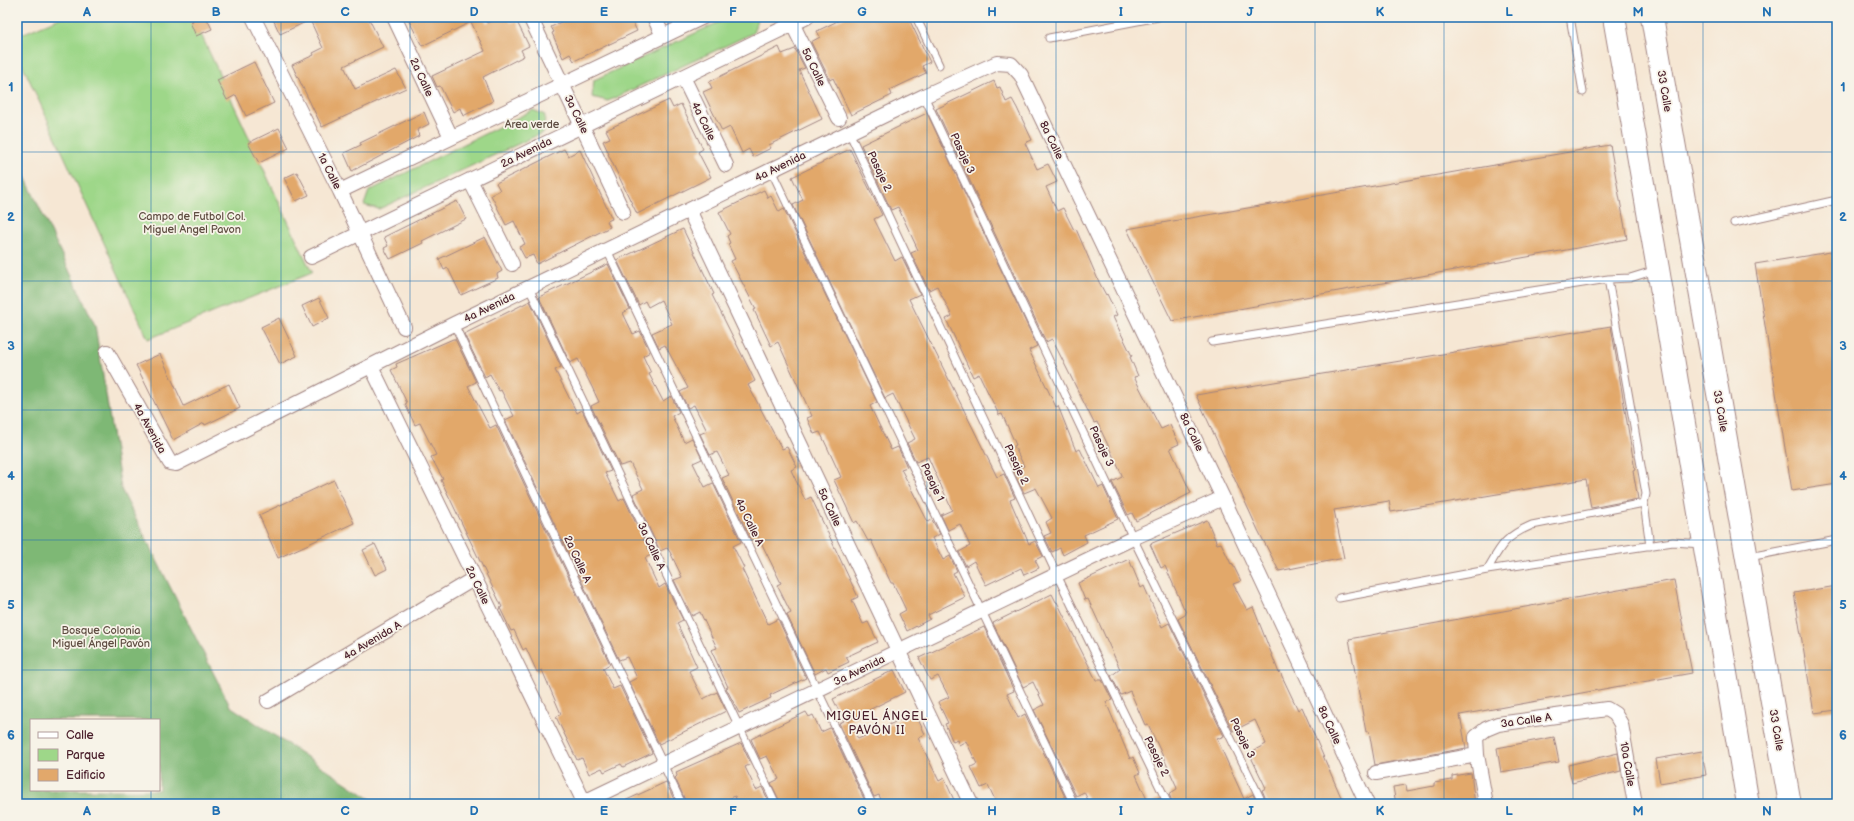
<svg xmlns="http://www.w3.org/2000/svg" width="1854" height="821" viewBox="0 0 1854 821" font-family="'Balsamiq Sans',sans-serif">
	<rect width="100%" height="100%" fill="#f7f3e8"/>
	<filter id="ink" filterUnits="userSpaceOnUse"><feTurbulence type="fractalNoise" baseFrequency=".025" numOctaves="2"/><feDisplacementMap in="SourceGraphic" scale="8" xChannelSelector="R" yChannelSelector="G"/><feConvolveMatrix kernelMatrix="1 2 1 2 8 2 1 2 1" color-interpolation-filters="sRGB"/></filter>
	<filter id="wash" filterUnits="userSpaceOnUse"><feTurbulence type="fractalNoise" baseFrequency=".012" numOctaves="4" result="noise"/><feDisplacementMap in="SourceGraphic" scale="16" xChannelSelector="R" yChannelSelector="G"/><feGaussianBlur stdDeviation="0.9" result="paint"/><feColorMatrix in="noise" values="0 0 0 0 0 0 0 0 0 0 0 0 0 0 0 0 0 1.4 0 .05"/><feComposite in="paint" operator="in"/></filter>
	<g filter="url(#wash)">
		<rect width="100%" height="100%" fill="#f6e7d4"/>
		<path fill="#9ed789" stroke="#747b5a" d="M62,17H193L312,273L148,339L17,53V36Z
			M730,17H758L753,33L608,101L592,97L594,80Z
			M533,110L545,115L544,132L379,209L364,205L369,191Z"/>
		<path fill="#7eb875" stroke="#646c50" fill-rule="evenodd" d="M17,160L95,325L121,489L230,706L378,804H17ZM31,720H159V790H31Z"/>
		<g id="blocks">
			<path fill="#e2a86b" d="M191,17H206L212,29L196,36L190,22L193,21Z
				M272,17H368L383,47L344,66L355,89L396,70L406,88L322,127L292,65L314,55L313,53L323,48L310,20L280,34Z
				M407,17H484L487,23L501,17H508L511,23L516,20L529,46L521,50L524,56L483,77L493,101L463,116L460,108L453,112L440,86L437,87L432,76L485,51L471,22L422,46Z
				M571,17H630L637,31L574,61L570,54L563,58L552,33L554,32L551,27Z
				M846,17H908L930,62L922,66L926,73L890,90L892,95L851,115L833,78L830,80L811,42L820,37L817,31Z
				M779,47L782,54L795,49L805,68L799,70L822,119L769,145L771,148L753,157L749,149L742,153L730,127L722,131L703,92L712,88L709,82Z
				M254,62L274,103L246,116L236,95L227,100L217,80Z
				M994,81L997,88L1000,87L1006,102L1012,99L1017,108L1032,140L1025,143L1037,169L1048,164L1057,182L1046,187L1057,211L1063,208L1074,230L1076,229L1099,282L1106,295L1107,294L1117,315L1113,317L1132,356L1130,357L1138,376L1134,377L1161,429L1170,425L1179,444L1170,448L1191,493L1136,521L1132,513L1128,515L1112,482L1122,477V475L1097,422L1094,423L1052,339L1046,342L936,109Z
				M669,100L673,108L681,104L703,149L698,152L711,177L637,214L608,154H609L603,141L610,138L606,130Z
				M424,112L429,124L417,130L419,136L352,171L344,153L361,145L360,143Z
				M927,113L1037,346L1029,350L1056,407L1058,406L1076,451L1080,449L1099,488L1103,486L1118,519L1084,535L1087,542L1063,555L1060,548L1052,552L1044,536L1051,533L1046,522L1052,518L1036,488L1024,493L1013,471L1024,466L1014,446L1016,445L1002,414L999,415L979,374L973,377L946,319L952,316L937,286L929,290L911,253L918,250L898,207L891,210L861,145Z
				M279,128L289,148L259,163L248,143Z
				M1610,145L1627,239L1172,321L1127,229Z
				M564,149L568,156L580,150L612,219L607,221L610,227L537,264L533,255L525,258L519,247L525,244L514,221L506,225L491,195L500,190L496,183Z
				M850,149L882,215L874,219L895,261L902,257L920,294L909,299L997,477L1004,474L1015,498L1010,500L1029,544L1035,541L1043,556L1035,560L1039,568L1024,575L1021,568L986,585L974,561L966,566L959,552L970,546L960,524L948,530L941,515L952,510L928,457L916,462L907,443L915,439L893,394L885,398L793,205L803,200L792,177Z
				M297,172L309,195L296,201L284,178Z
				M764,190L768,198L771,196L779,212L784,209L877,402L870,406L891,450L898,447L907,467L901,469L928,522L932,520L940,534L932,538L943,560L950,556L957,571L953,573L965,597L928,615L930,619L907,631L899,614L906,610L893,583H891L871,540L868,541L857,521L854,523L834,480L841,477L829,451L820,432L814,434L807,418L812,416L789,366L778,342L771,346L754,310L756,309L731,261L735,259L728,244L730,243L727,236L730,234L719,212Z
				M457,201L466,219L422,241L423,243L390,259L384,248L388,246L384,237Z
				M683,229L714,294L712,295L755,381L748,385L782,449L787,447L797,467L791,470L805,500L811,497L858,597L852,600L863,624L868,622L878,642L846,657L849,662L828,672L826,668L815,674L787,615L791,613L777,585L781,583L757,534L750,538L722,478L729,475L717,452L710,455L700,434L707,431L694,405L688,408L680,392L688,388L665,345L659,348L652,333L672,324L661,300L648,307L645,301L639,305L617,260Z
				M485,237L502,271L497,274L498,278L461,295L448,268L444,270L439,259Z
				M1837,251V484L1792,491L1755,264Z
				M608,264L630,309L623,313L633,334L640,331L650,352L643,356L651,373L649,374L663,401L671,396L679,412L672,416L684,442L692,438L702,459L693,463L705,487L713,483L741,542L733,546L744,568L742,569L768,624L778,619L806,678L770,695L771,698L739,713L726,688L728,687L711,650L717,648L700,612L692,616L674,580L682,577L670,552L667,548L660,551L633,494L643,489L630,463L620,466L591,406L599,402L592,387L578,359L570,363L539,297Z
				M319,298L329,318L312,327L302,306Z
				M530,301L561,367L555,370L577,413L582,410L611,471L605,473L619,501L624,498L651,555L645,558L659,588L665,584L683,620L677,623L697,667L689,671L703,699L717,692L726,711L659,744L629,682L637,678L627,657L619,660L505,420L514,416L501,390L499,391L490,374L485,377L464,334Z
				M279,318L297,356L280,364L261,327Z
				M1611,326L1635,470L1633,471L1638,499L1591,508L1586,479L1391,512L1389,501L1334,510L1344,558L1279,571L1258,530L1196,395Z
				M453,339H455L476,382L468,386L490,428L496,425L610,664L603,668L613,689L620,686L650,748L652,753L623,767L621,764L604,772L602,768L589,774L582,758L577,760L556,717L561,714L542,670L537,672L526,648L523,650L514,630L511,631L500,608L502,607L441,480L443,479L431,457L436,455L420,423L415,425L405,404L407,403L391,370L397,367L396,364Z
				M160,354L184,406L229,384L240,408L205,425L204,423L173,440L136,365Z
				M334,480L354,523L278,558L259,515Z
				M1207,520L1217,544L1221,543L1231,564L1232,563L1241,581L1233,584L1247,610L1253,607L1279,673L1280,672L1298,710L1302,707L1344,804H1268L1262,790L1266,788L1249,753L1266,744L1255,720L1233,731L1178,619L1185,615L1186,613L1165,566L1161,568L1150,544Z
				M375,544L387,569L375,575L363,550Z
				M1129,559L1141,588L1144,586L1162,627L1169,623L1224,736L1217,739L1244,799L1253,794L1257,804H1173L1169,794L1177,789L1176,785L1148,724L1145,725L1130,691L1121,695L1111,676L1120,669L1088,599L1085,600L1078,583Z
				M1674,580L1692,673L1460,715L1466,748L1375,765L1369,731L1366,732L1349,639Z
				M1837,586V710L1814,713L1794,593Z
				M1052,594L1056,602H1057L1096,680H1102L1112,700L1106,702L1130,759L1133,757L1140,773L1136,775L1149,804L1160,798L1162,804H1090L1084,792L1076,796L1034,710L1044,705L1033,682L1023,687L993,623Z
				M984,627L1014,691L1007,694L1018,718L1025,714L1067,801L1060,804H997L988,785L981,788L971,767L977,764L966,741L959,745L957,740L953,742L945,724L948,723L938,702L949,697L938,676L930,680L919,658Z
				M894,670L905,692L849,720L858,739L915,713L925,734L918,738L939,781L944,778L954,800L946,804H883L879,795L874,797L839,723L844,721L833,699Z
				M806,712L809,717L813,715L821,732L830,728L865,801L858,804H781L771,783L779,779L767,756L760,759L751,739Z
				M1554,737L1559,762L1501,772L1497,748Z
				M741,743L751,764L745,767L756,790L762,787L770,804H738L735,796L718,804H687L675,778L677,776L676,772Z
				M1702,751L1706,775L1660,783L1656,759Z
				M1618,753L1621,771L1572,783L1568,765Z
				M1471,773L1475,804H1396L1393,787L1406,785L1407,791L1434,786V783L1452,780V776Z
				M666,782L676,804H618Z"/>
		</g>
	</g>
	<g filter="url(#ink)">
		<use href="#blocks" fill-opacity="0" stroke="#a08380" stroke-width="1"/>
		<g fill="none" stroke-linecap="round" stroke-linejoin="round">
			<g stroke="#a08380" stroke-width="9">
				<path id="service" d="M916,17L939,65
					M1570,17L1583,92
					M1049,38L1158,17
					M924,96L1133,538L1263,804
					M849,132L1057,575L1168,804
					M771,170L1074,804
					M1734,223L1837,200
					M607,250L872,804
					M529,288L776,804
					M454,324L682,804
					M1212,342L1608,279L1630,278L1656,270
					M1644,503L1650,546
					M1749,557L1837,540
					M1487,570C1501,546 1504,537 1532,525L1644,503L1646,494L1608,279
					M1339,598L1487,570L1673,542L1702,544"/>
			</g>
			<g stroke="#a08380" stroke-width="16">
				<path id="minor" d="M253,17L340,191L404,327
					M394,17L451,137
					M530,17L623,212
					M654,17L663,36
					M789,17L839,118
					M683,77L726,165
					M470,180L512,264
					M340,191L703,17
					M689,210L971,804
					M311,257L807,17
					M107,352L170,463L176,464L454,324L924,96L997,63L1011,64L1021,75L1223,498L1367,804
					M371,366L585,804
					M268,701L475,578
					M1477,755L1486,804
					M1376,773L1477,755L1476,737L1486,729L1498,724L1607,709L1615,714L1621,724L1635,804
					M584,802L1133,538L1223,498"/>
			</g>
			<g stroke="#a08380" stroke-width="24">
				<path id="primary" d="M1614,17L1658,269L1748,804
					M1652,17L1790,804"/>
			</g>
			<use href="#service" stroke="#fff" stroke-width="7"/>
			<use href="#minor" stroke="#fff" stroke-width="14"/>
			<use href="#primary" stroke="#fff" stroke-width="22"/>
		</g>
	</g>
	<path fill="none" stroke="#1f6fb2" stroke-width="1" stroke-opacity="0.55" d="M151,17V720M281,17V804M410,17V804M539,17V804M668,17V804M798,17V804M927,17V804M1056,17V804M1186,17V804M1315,17V804M1444,17V804M1573,17V804M1703,17V804M17,152H1837M17,281H1837M17,410H1837M17,540H1837M17,670H1837M151,790V804"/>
	<g text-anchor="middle" stroke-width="3.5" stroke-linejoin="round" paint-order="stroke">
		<g font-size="11" fill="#4a1f2b" stroke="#f7f3e8">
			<text transform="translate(814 67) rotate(64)" y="4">5a Calle</text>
			<text transform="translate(422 77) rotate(65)" y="4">2a Calle</text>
			<text transform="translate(1665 91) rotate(80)" y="4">33 Calle</text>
			<text transform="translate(577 114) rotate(64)" y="4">3a Calle</text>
			<text transform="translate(704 121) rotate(64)" y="4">4a Calle</text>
			<text transform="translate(1052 140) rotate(64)" y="4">8a Calle</text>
			<text transform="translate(526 152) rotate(-26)" y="4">2a Avenida</text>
			<text transform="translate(963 153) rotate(65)" y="4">Pasaje 3</text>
			<text transform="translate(780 166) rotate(-26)" y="4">4a Avenida</text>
			<text transform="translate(330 171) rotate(63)" y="4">1a Calle</text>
			<text transform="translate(880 171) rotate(65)" y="4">Pasaje 2</text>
			<text transform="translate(489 307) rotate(-26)" y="4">4a Avenida</text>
			<text transform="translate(1721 411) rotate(80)" y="4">33 Calle</text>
			<text transform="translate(150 428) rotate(61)" y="4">4a Avenida</text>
			<text transform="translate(1192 432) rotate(64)" y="4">8a Calle</text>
			<text transform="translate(1102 446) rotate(65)" y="4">Pasaje 3</text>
			<text transform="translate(1017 464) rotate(65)" y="4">Pasaje 2</text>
			<text transform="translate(933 482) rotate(65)" y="4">Pasaje 1</text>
			<text transform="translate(830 507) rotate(65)" y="4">5a Calle</text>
			<text transform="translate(750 522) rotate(64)" y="4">4a Calle A</text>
			<text transform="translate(652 546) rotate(65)" y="4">3a Calle A</text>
			<text transform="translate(578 559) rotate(65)" y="4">2a Calle A</text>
			<text transform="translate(478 585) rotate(64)" y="4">2a Calle</text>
			<text transform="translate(372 640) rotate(-31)" y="4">4a Avenida A</text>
			<text transform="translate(859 670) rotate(-26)" y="4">3a Avenida</text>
			<text transform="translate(1526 720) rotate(-8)" y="4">3a Calle A</text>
			<text transform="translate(1330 725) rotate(65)" y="4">8a Calle</text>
			<text transform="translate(1777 730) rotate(80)" y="4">33 Calle</text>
			<text transform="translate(1243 738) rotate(64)" y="4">Pasaje 3</text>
			<text transform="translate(1157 756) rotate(64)" y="4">Pasaje 2</text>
			<text transform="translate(1628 764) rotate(80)" y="4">10a Calle</text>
		</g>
		<g font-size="11" fill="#5f4d42" stroke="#f7f3e8">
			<text x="532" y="128">Area verde</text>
			<text x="192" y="220">Campo de Futbol Col.<tspan x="192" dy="13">Miguel Angel Pavon</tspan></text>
			<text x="101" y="634">Bosque Colonia<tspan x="101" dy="13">Miguel Ángel Pavón</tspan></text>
		</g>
		<g font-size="12" letter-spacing="1" fill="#4a1f2b" stroke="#f7f3e8">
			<text x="877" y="720">MIGUEL ÁNGEL<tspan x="877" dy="14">PAVÓN II</tspan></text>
		</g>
	</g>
	<rect width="1854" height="821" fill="none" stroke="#f7f3e8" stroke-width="44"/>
	<rect x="30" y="719" width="130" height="72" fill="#f7f3e8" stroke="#b29e9c"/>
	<rect x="38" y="732" width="20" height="6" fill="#ffffff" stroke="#b29e9c"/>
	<text x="66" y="739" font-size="12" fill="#4a1f2b">Calle</text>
	<rect x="38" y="749" width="20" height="12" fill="#9ed789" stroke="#b29e9c"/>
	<text x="66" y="759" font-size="12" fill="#4a1f2b">Parque</text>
	<rect x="38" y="769" width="20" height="12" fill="#e2a86b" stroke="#b29e9c"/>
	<text x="66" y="779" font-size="12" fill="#4a1f2b">Edificio</text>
	<rect x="22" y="22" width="1810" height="777" fill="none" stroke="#1f6fb2" stroke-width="1.5"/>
	<g font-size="13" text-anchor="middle" font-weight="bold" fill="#1f6fb2">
		<text x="87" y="16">A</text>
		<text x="216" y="16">B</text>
		<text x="345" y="16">C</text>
		<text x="474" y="16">D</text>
		<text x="604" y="16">E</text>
		<text x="733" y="16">F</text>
		<text x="862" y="16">G</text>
		<text x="992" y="16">H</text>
		<text x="1121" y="16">I</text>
		<text x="1250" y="16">J</text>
		<text x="1380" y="16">K</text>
		<text x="1509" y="16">L</text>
		<text x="1638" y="16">M</text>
		<text x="1767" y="16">N</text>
		<text x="11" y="91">1</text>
		<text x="1843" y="91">1</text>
		<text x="11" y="221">2</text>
		<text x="1843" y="221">2</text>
		<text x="11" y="350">3</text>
		<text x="1843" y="350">3</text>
		<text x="11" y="480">4</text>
		<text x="1843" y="480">4</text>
		<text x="11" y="609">5</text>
		<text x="1843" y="609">5</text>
		<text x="11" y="739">6</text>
		<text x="1843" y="739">6</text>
		<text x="87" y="815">A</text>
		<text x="216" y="815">B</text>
		<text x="345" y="815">C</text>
		<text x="474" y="815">D</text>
		<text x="604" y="815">E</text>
		<text x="733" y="815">F</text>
		<text x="862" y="815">G</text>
		<text x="992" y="815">H</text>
		<text x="1121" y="815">I</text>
		<text x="1250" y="815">J</text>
		<text x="1380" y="815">K</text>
		<text x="1509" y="815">L</text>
		<text x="1638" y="815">M</text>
		<text x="1767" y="815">N</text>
	</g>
</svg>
